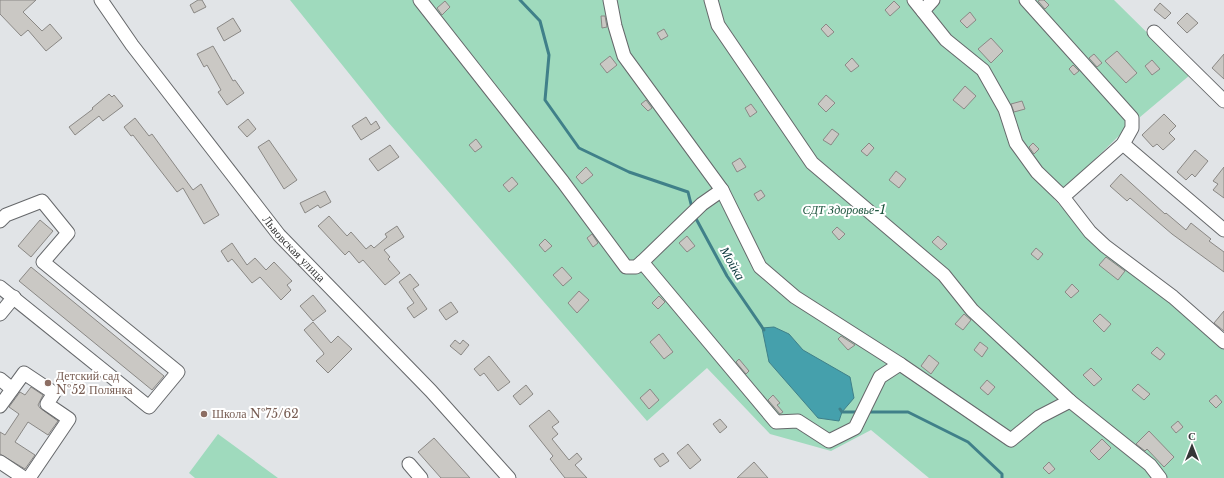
<svg xmlns="http://www.w3.org/2000/svg" width="1224" height="478" viewBox="0 0 1224 478" font-family="'Libre Baskerville',serif">
	<rect width="100%" height="100%" fill="#e1e4e7"/>
	<path fill="#9fdabd" d="M290,0H1114L1190,75L1127,128L1054,199L1096,243L1224,348V478H929L871,430L831,451L770,434L707,368L647,421L388,122Z
		M218,434L278,478H195L189,473Z"/>
	<path fill="#45a0ac" stroke="#408089" d="M774,327L789,334L803,350L850,377L854,398L842,412L839,421L818,418L769,362L762,328Z"/>
	<g fill="none" stroke-linecap="round" stroke-linejoin="round">
		<path stroke="#408089" stroke-width="3" d="M520,0L540,21L549,55L545,100L579,148L629,172L688,192L692,208
			M694,215L727,276L764,330
			M840,409L842,412H859
			M866,412H908L968,442L1002,474V478"/>
	</g>
	<path fill="#cac8c4" stroke="#8a8885" d="M0,0H36L23,12L42,31L50,24L62,38L46,51L28,30L21,36L0,14Z
		M198,0H202L206,7L194,13L190,5Z
		M1040,0H1044L1049,5L1045,9L1038,1Z
		M445,1L450,7L442,15L437,8Z
		M894,1L900,7L890,16L885,10Z
		M1160,3L1171,13L1165,19L1154,10Z
		M970,12L976,20L967,28L960,21Z
		M1187,13L1198,23L1187,33L1177,23Z
		M601,16H605L607,27L602,28Z
		M233,18L241,31L224,41L217,28Z
		M826,24L834,32L828,37L821,29Z
		M664,29L668,36L661,40L657,33Z
		M991,38L1003,51L991,63L978,49Z
		M213,46L233,81L235,80L244,93L227,105L218,92L221,90L207,65L204,67L197,54Z
		M1117,51L1137,73L1126,83L1105,61Z
		M1094,54L1102,63L1097,67L1089,58Z
		M1224,54V79L1212,68Z
		M610,56L617,65L607,73L600,64Z
		M852,58L859,66L851,72L845,65Z
		M1152,60L1160,69L1152,75L1145,66Z
		M1073,65L1079,71L1074,75L1069,69Z
		M965,86L976,96L964,109L953,100Z
		M109,94L112,97L114,95L123,106L103,121L99,116L75,135L69,127L93,109L92,108Z
		M826,95L835,103L826,112L818,104Z
		M646,100L652,108L648,111L641,104Z
		M1022,101L1025,109L1014,112L1011,104Z
		M751,104L757,112L750,117L745,108Z
		M1164,114L1176,126L1169,133L1175,139L1163,150L1157,144L1153,147L1142,135Z
		M366,117L371,125L376,121L380,128L361,140L352,126Z
		M135,118L149,136L152,134L193,190L201,184L219,215L204,224L183,188L177,192L133,135L131,136L124,127Z
		M248,119L256,129L247,137L238,127Z
		M832,129L839,134L831,145L823,140Z
		M476,139L482,147L475,152L469,145Z
		M269,140L297,180L284,189L258,147Z
		M869,143L874,148L867,156L861,151Z
		M1033,143L1039,149L1034,154L1029,147Z
		M390,145L399,157L378,171L369,159Z
		M1195,150L1208,161L1195,177L1192,174L1186,180L1177,172Z
		M740,158L746,167L737,172L732,163Z
		M586,167L593,175L582,184L576,177Z
		M1224,167V198L1213,190L1218,184L1213,181Z
		M896,171L906,179L899,188L889,180Z
		M1121,174L1165,214L1166,213L1186,230L1191,223L1211,239L1209,241L1224,252V272L1172,234L1130,198L1127,201L1110,186Z
		M512,177L518,184L509,192L503,185Z
		M761,190L765,196L758,201L754,194Z
		M325,191L331,202L320,208L318,205L305,213L300,203Z
		M329,216L347,236L351,232L366,249L371,245L374,248L387,237L385,234L397,226L404,237L384,250L390,257L388,259L400,273L385,285L363,260L359,263L349,251L345,255L318,226Z
		M40,220L53,231L31,257L18,246Z
		M837,227L845,234L839,240L832,232Z
		M592,234L598,243L593,247L587,238Z
		M687,236L695,246L687,252L679,243Z
		M938,236L947,244L941,250L932,242Z
		M545,239L552,246L545,252L539,245Z
		M232,243L247,265L255,258L266,270L274,262L292,281L287,285L291,290L281,300L260,277L252,283L232,259L228,262L221,251Z
		M1036,248L1043,254L1038,260L1031,254Z
		M1106,257L1125,271L1118,280L1099,265Z
		M31,267L164,376L152,390L19,281Z
		M562,267L572,278L563,286L553,275Z
		M410,274L419,285L413,289L427,309L414,318L407,308L414,303L399,282Z
		M1072,284L1079,291L1071,298L1065,292Z
		M579,291L589,300L577,313L568,303Z
		M313,295L326,311L313,321L300,306Z
		M659,296L665,302L658,309L652,303Z
		M451,302L458,312L446,320L439,310Z
		M1224,311V331L1214,323Z
		M964,314L971,320L963,330L955,324Z
		M1100,314L1111,324L1104,332L1093,321Z
		M313,322L331,343L338,336L352,349L328,373L316,361L324,354L323,352L304,330Z
		M659,334L673,352L664,359L650,342Z
		M841,336L855,345L848,350L838,339Z
		M455,340L460,344L463,340L469,345L461,355L450,346Z
		M980,342L988,348L982,357L974,350Z
		M1157,347L1165,354L1160,360L1151,353Z
		M929,355L939,363L931,374L921,366Z
		M489,356L510,382L498,391L484,373L480,376L474,369Z
		M739,359L749,371L746,374L736,362Z
		M1091,368L1102,379L1094,386L1083,375Z
		M987,380L995,387L988,395L980,388Z
		M1138,384L1150,394L1144,400L1132,390Z
		M526,385L533,394L520,405L513,396Z
		M31,387L43,395L38,405L40,408L58,421L48,435L28,422L15,442L35,455L25,469L0,454V432L5,435L19,414L9,407L20,392L25,395Z
		M650,389L659,400L649,409L640,398Z
		M773,395L780,403L777,405L783,412L780,414L768,400Z
		M1216,395L1222,402L1216,408L1209,401Z
		M549,410L559,422L552,427L558,434L552,439L569,460L577,453L582,459L575,465L587,478H565L550,459L553,456L529,426Z
		M720,419L727,427L720,433L713,424Z
		M1178,421L1183,427L1176,433L1171,427Z
		M1149,431L1174,457L1164,467L1147,449L1145,451L1136,444Z
		M434,438L470,478H441L418,452Z
		M1102,439L1111,448L1099,460L1090,451Z
		M688,444L701,460L690,469L677,453Z
		M663,453L669,461L660,467L654,459Z
		M754,462L768,478H737Z
		M1049,462L1055,469L1049,474L1043,468Z"/>
	<g fill="none" stroke-linecap="round" stroke-linejoin="round">
		<g stroke="#66686b" stroke-width="15">
			<g id="minor">
				<path id="s1" d="M101,0L132,45L279,235L431,391L509,478"/>
				<path d="M420,0L563,182L626,267H636L642,262"/>
				<path d="M610,0L615,26L624,56L722,190L760,267L795,297L900,364L1011,440L1039,417L1070,401"/>
				<path d="M711,0L718,25L812,163L944,275L972,310L1070,401L1150,465L1160,478"/>
				<path d="M914,0L946,40L983,70L1005,109L1016,143L1037,172L1063,197L1090,232L1105,246L1173,297L1224,342"/>
				<path d="M1026,0L1132,118V128L1123,144L1063,197"/>
				<path d="M923,11L933,0"/>
				<path d="M1154,32L1224,101"/>
				<path d="M1123,144L1224,230"/>
				<path d="M722,190L702,204L642,262L776,422L798,421L829,441L855,428L880,377L900,364"/>
				<path d="M0,221L6,215L42,201L68,233L43,262L178,372L149,407L0,287"/>
				<path d="M0,314L14,297"/>
				<path d="M0,379L12,389"/>
				<path d="M0,406L24,373L54,393L47,404L69,419L29,478"/>
				<path d="M0,462L24,478"/>
				<path d="M409,464L421,478"/>
			</g>
		</g>
		<use href="#minor" stroke="#fff" stroke-width="13"/>
	</g>
	<g fill="#8d6e63" stroke="#fff" stroke-width="1.5">
		<circle cx="48" cy="383" r="4"/>
		<circle cx="204" cy="414" r="4"/>
	</g>
	<g text-anchor="middle" stroke-width="4" stroke-linejoin="round" paint-order="stroke">
		<g font-size="12" font-style="italic" fill="#215841" stroke="#fff">
			<text x="844" y="214">СДТ Здоровье-1</text>
		</g>
		<g font-size="12" fill="#353637" stroke="#fff">
			<text dy="4" stroke="none"><textPath href="#s1" startOffset="315">Львовская улица</textPath></text>
		</g>
		<g font-size="12" fill="#785e54" stroke="#fff" text-anchor="start">
			<text x="56" y="380">Детский сад<tspan x="56" dy="14">№52 Полянка</tspan></text>
			<text x="212" y="418">Школа №75/62</text>
		</g>
		<g font-size="13" font-style="italic" fill="#08353a" stroke="#fff">
			<text transform="translate(733 263) rotate(60)" y="5">Мойка</text>
		</g>
	</g>
	<g transform="translate(1192 446)" stroke="#ffffff" stroke-width="3" paint-order="stroke">
	<path d="M0-3L7 15L0 10L-7 15Z" fill="#353637"/>
	<text y="-6" font-size="11" font-weight="bold" text-anchor="middle" fill="#353637">С</text>
	</g>
</svg>
